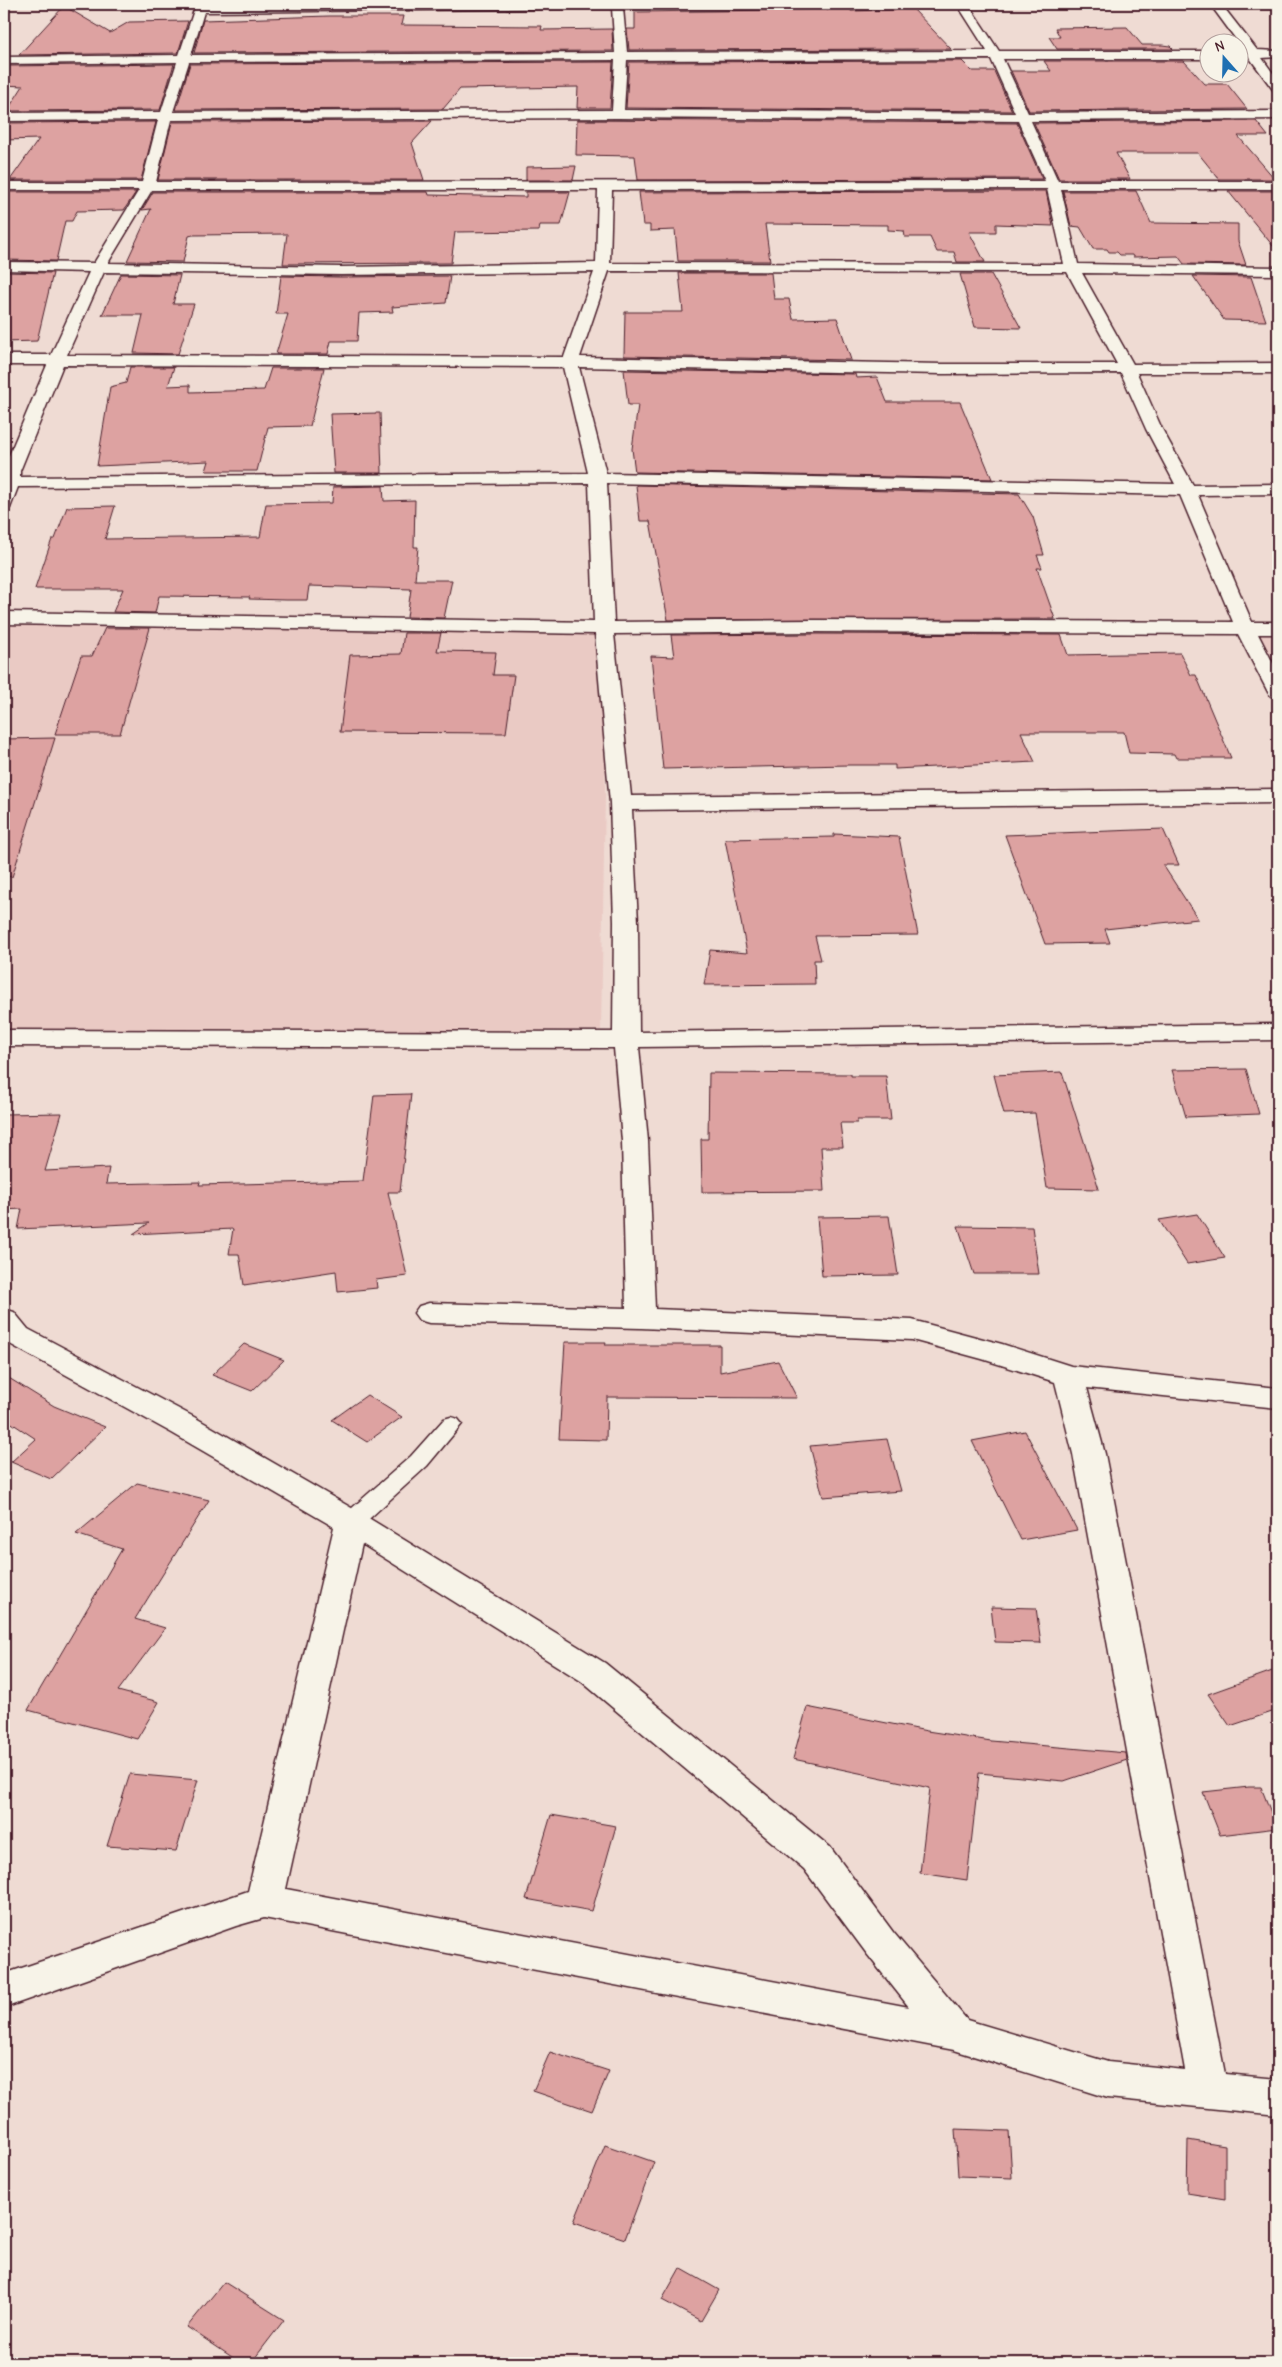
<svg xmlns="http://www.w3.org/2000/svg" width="1282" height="2367" viewBox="0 0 1282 2367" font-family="'Comic Neue',sans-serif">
	<rect width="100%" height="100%" fill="#efdbd3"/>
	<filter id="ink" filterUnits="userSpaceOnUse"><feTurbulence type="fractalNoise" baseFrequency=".02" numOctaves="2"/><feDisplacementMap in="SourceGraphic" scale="10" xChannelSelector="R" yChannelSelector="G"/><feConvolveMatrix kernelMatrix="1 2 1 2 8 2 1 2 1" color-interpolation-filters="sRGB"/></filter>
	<g filter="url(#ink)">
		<path fill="#eacac4" d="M608,620L601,1030L4,1036V623Z
			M1252,622H1278V670V669Z"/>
		<path fill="#dda2a1" stroke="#4a1f2b" d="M64,6L110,33L129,22L188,21L178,53L19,55Z
			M850,9L851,11L913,9L951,49L629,50L627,29H635V12Z
			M329,16H403L401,25L542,26L541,30L612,29L613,51L194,53L203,20Z
			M1127,27L1142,45H1162L1170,46L1173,49H1057L1049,37H1060L1055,28Z
			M962,61L972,71H994L1012,111L626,108L629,62Z
			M1044,61H1184L1205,84H1227L1247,109L1029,111L1011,71H1051Z
			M613,62L610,108H577L578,87L460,89L443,109L176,110L190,64Z
			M174,64L160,110L7,111L23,86L4,85V72L9,66Z
			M577,120L1017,123L1042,179L638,180L635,156L576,155Z
			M432,121L412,143L424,180H158L172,122Z
			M1256,121L1268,136H1238L1275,179H1219L1198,153H1116L1130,179H1059L1034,123Z
			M156,122L141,180H10L39,139L4,140V123Z
			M576,166L573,180H526V167Z
			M1046,191L1053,226L996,224V232H969L985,262H957L954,252H937L930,237H905L904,231L888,230V225L765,224L770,261H678L675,230L650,231V225H643L639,192Z
			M1063,191H1136L1151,223L1238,224V241L1246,265L1184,264L1178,256L1133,257L1132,255H1120L1117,252H1109L1107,249H1093L1080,227L1071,226Z
			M1228,191H1278V252Z
			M4,192H136L124,210L77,211L72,221H65L56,261L4,260Z
			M153,192H428L429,195L526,197V192H570L561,225H540L539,231L455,232L451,263L283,264L287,234L193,235L189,236L183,262L127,261L151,209L142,210Z
			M4,272L53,273L37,341L4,342Z
			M679,273H771L774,299H789L793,319L837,318L851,360L624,356L625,312H683Z
			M121,274L180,275L173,304H194L178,354L134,353L143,315H102Z
			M960,274H991L1021,328L975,327Z
			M281,276L341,277L450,276L446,303L392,307L393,312L359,313L357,341H331L328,354H276L288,314H276Z
			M1193,276L1251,277L1266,321L1224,320Z
			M130,367H174L168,386L190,385V392L264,390L271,368H324L310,426L268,427L257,471H206L209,461L97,466L110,387L126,383Z
			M624,370L855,374L856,378L877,377L887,402H960L992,479L635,472L632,449L638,405H628Z
			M380,413L382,473H334L330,414Z
			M636,485L1019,494L1033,517L1044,555H1037L1042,568H1037L1055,619L668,620L650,521H640Z
			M383,486L384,501L415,500L414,547H418L415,580H452L444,618L407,617L411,589L309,586L307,600H286L249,599L250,597L159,596L155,613L113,612L123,589H35L52,539H55L67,507L115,506L105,539L260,537L266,504L332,503L333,487Z
			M105,628H150L120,734H55L81,656H92Z
			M404,633H441L437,651L496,652L493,675H514L506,733L340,732L350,655L401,654Z
			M815,634L1061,635L1068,655L1180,653L1191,675H1196L1231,758H1176L1174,754L1129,753L1124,732H1021L1035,762L895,769V765H849L663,769L651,656L674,657L671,635Z
			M55,738L12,877L4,876V739Z
			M1163,829L1179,865H1163L1198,919L1105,929L1110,943L1045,944L1005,835Z
			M834,834L899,837L918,935L815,936L821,960H814L815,984L704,985L710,950L747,953L725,839L834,837Z
			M1246,1069L1259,1114L1186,1117L1172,1070Z
			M1062,1072L1099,1189L1047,1188L1035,1113L1004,1114L994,1075Z
			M709,1073L851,1074V1076H886L891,1120H857V1123H840L843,1147H821L824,1191L702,1192L701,1139H708Z
			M411,1094L400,1192H388L407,1276L376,1280L377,1288L338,1292L336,1271L244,1285L239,1254H229L233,1229L133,1234L149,1223L18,1229L22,1209L4,1210V1114L62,1113L45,1171L109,1168L106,1184L200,1182L199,1185L363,1181L374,1095Z
			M1197,1214L1225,1258L1187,1264L1159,1220Z
			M889,1216L898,1275L822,1276L817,1217Z
			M958,1226L1032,1227L1039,1274H974Z
			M565,1342H606L605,1345H720V1372L778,1361L797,1398L607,1397L606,1440L559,1439Z
			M244,1344L284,1360L252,1391L212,1375Z
			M4,1375L54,1406L105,1427L51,1479L11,1462L36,1439L4,1418Z
			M367,1395L402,1417L367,1442L332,1420Z
			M1025,1431L1077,1530L1021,1540L972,1441Z
			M887,1439L901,1491L823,1497L810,1446Z
			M137,1483L209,1500L135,1619L165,1628L118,1691L159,1702L137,1739L28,1710L122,1549L76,1534Z
			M991,1607L1036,1608L1041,1643L995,1642Z
			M1278,1669V1710L1230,1726L1208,1694Z
			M807,1707L927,1731L991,1741L1126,1753L1127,1760L1064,1781L979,1773L967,1880L920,1873L930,1788L793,1759Z
			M130,1774L198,1780L176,1851L107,1846Z
			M1249,1787H1261L1277,1828L1220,1835L1203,1792Z
			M551,1815L616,1826L592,1911L526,1899Z
			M550,2052L609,2071L592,2111L533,2091Z
			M955,2129L1009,2131L1012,2178L958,2176Z
			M1188,2140L1225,2146V2199L1187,2193Z
			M605,2145L654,2162L625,2239L574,2222Z
			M680,2268L719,2290L701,2321L662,2300Z
			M224,2282L284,2320L251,2363H241L187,2327Z"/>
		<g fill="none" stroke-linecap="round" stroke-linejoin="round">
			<g stroke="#4a1f2b" stroke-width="3">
				<path id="service" d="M451,1417L458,1419L462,1424L427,1466L359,1528L351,1530L343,1528L340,1522L343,1516L411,1456L444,1419Z"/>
			</g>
			<g stroke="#4a1f2b" stroke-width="3">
				<path id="minor" d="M196,4H206V6L736,4L731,7L623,8L627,52L987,51L957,4H968L999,51H1210V59H1003L1028,113L1278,111V119L1031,121L1058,181H1278V189H1061L1078,264L1278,267V275L1082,273L1133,364L1278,363V373H1137L1162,429L1193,485L1278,484V494L1198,495L1252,622H1278V634H1258L1278,673V698L1271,696L1268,692L1238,634L815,632L614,634L631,796L1278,789V803L632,810L638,922L639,1032L1278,1024V1040L639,1047L648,1141L655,1309L912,1320L1002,1344L1071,1366L1278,1388V1408L1087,1388L1105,1454L1225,2074L1278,2079V2115L1108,2098L954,2050L264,1918L236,1926L4,2008V1974L248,1891L334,1527L172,1433L8,1343L4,1338V1309L14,1312L28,1329L194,1417L362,1514L605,1663L830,1847L893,1932L967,2020L1108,2062L1185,2070L1073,1454L1055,1382L982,1359L912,1340L641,1328L429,1323L419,1320L414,1313L419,1306L429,1303L626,1308L622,1141L614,1048L4,1046V1030L613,1032L614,922L610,803L595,634L4,624V612L594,622L589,483L18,487L10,508L4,509V467L47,365H4V355H51L89,272L4,270V262L94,263L139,190H4V182H142L158,120L4,121V113L161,112L177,62L4,64V57L179,55ZM612,8L615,53L191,55L204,12ZM991,59L1015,113L624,110L627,60ZM615,60L612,110L173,112L189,62ZM618,118L1018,121L1045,181L156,182L171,120ZM1047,189L1064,264L610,263L612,190ZM152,190H598L596,263L341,267L108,263ZM609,271L1067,272L1117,364H942L580,357ZM104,272L341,275L594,272L564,357L67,355ZM63,365L563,367L588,473L20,477V471ZM579,367L942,374L1121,373L1146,429L1175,484L606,473ZM607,483L1180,495L1233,622L815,620L614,622ZM362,1544L581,1681L804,1869L867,1954L909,2007L286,1889Z
					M1210,4H1221L1257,50L1278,51V57L1262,58L1278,80V92L1274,91Z"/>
			</g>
			<use href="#service" fill="#f7f3e8" fill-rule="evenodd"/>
			<use href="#minor" fill="#f7f3e8" fill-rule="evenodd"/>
		</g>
	</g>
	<rect width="1282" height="2367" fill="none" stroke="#f7f3e8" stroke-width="20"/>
	<rect x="10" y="10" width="1262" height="2347" fill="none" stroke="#4a1f2b" stroke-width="2" filter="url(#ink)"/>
	<g transform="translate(1224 58) rotate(340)"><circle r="24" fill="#f7f3e8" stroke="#b29e9c"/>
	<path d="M0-4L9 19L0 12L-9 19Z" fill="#1f6fb2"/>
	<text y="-8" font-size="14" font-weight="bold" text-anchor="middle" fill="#4a1f2b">N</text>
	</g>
</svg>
